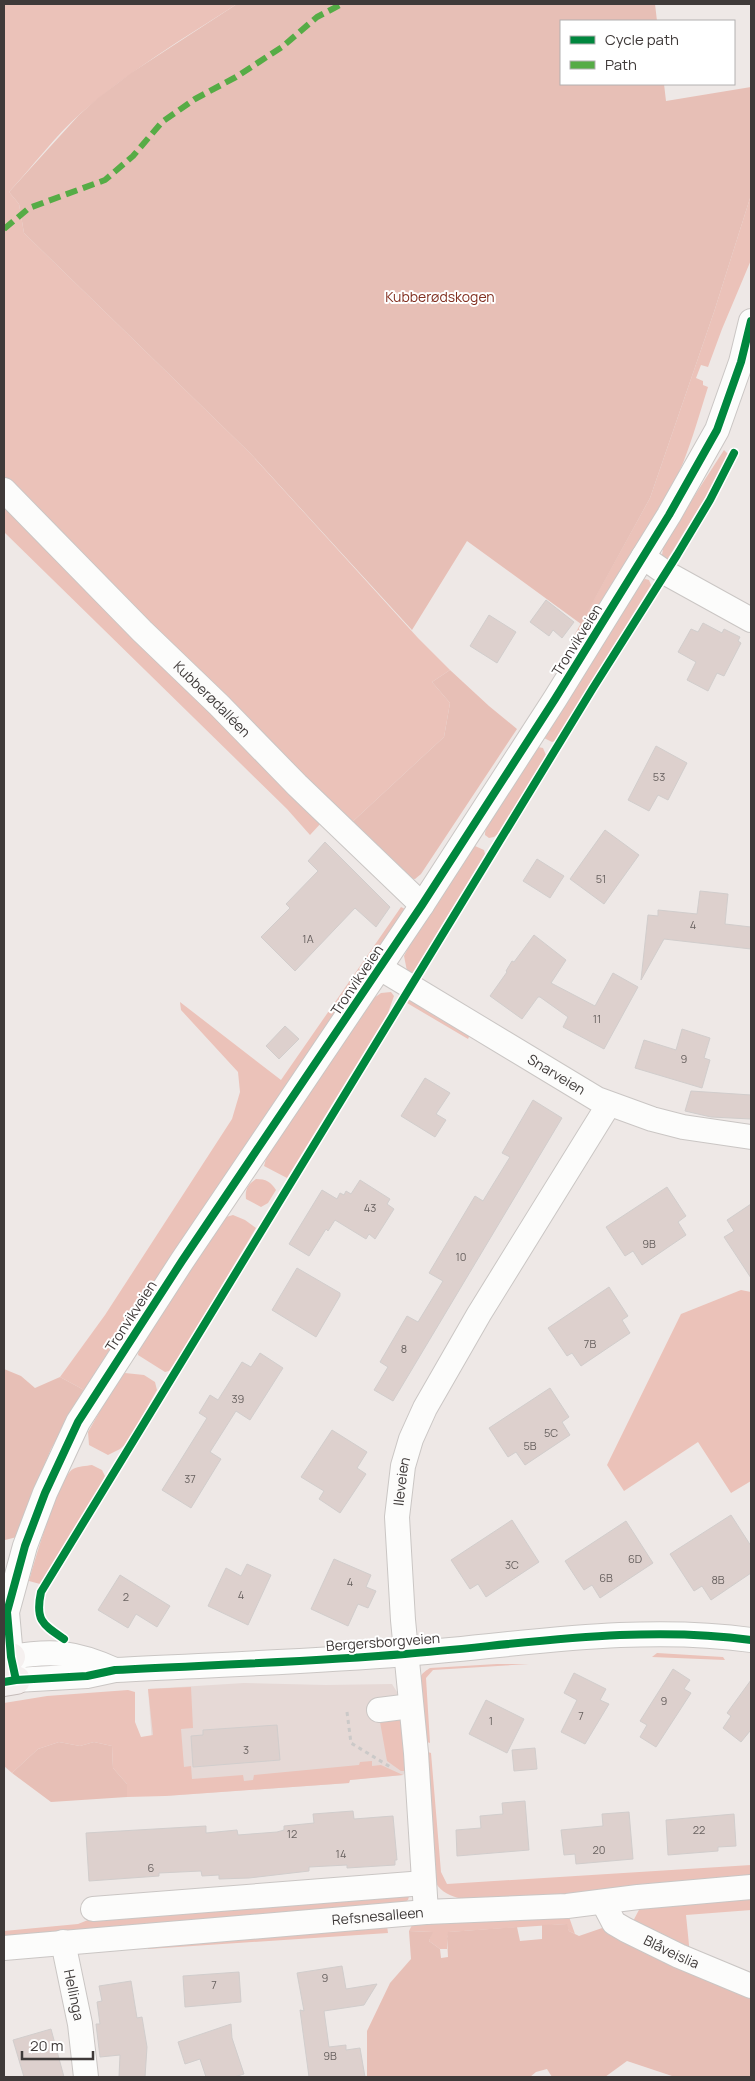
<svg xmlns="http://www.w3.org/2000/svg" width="755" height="2081" viewBox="0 0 755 2081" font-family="Manrope,sans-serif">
	<rect width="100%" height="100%" fill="#eee8e6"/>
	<path fill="#e6d9d6" d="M244,1683L326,1685L392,1684L397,1692L404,1720L407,1771L403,1775L350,1780L349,1783L165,1796L156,1795L148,1689Z"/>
	<path fill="#ebc2b9" d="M4,4H237C184,38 129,71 81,113C56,135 32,167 9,192L19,204L24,233L250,453L418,638L450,670L432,682L450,703L444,737L350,824L4,479Z
		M751,195V260L722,329L708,367L701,365L696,378L703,381V385L708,387C700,412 693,438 683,463C657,521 615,578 581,632L570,643L650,498L714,312Z
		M724,450L728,454L711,488L667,560H663L662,555L664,543Z
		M4,507L322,822L310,835L287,809L4,532Z
		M645,579L649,580L651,585L555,741L552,742L544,738L639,582Z
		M538,747L543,748L546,755L499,833L494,837L489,838L485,835C485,817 526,765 538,747Z
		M475,846L484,850L485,854L413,973H410L407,971L404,956L409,946L471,850Z
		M401,907L405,909L128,1321L84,1390L60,1377L105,1315L232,1119L240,1092L238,1072L181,1010L180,1002L281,1080Z
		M391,992L394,996L388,1013L287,1178L264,1166L267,1155L374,998L381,993Z
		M409,1000H414L470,1035L468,1039L407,1003Z
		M256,1179C266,1179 271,1182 276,1190L268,1203L261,1207L246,1199C245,1190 247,1185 256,1179Z
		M233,1215L245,1220L256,1228L182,1352L169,1371L165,1372L138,1355L139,1346L226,1217Z
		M741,1290L751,1292V1481L731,1493L698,1442L624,1491L607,1465L681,1314Z
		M125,1373L144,1375L155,1382L157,1390L127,1443L120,1449L108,1455L89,1445L88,1432L116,1383Z
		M92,1465L102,1470L105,1476L94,1498L40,1584L29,1581C34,1562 59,1477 73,1469C79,1466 86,1466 92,1465Z
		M657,1653L723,1657L725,1660L652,1657Z
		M497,1664H529L433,1670L426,1678L430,1743L427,1742L425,1739C424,1726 417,1686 421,1676C422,1673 427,1670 430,1668Z
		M191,1687L193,1728L181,1729L184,1767L191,1766L192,1779L243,1775L244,1781L253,1780L254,1775L359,1765L360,1762L372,1761V1766L381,1765L403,1775L350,1780L349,1783L165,1796L127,1797V1784L113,1768L112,1746L94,1742L80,1746L59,1742L38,1749L12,1773L4,1766V1703L47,1696L128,1690L135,1692V1722L141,1737L153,1735L148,1689Z
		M393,1717L404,1720L407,1771H401L387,1761L380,1722L381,1720Z
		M428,1752L431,1753L441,1872L447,1884L751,1865V1881L490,1902C470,1900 442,1900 434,1879Z
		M410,1893L408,1900L402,1904L4,1938V1931L78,1924L88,1920Z
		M751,1895V1910L686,1915L690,1955L630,1927L641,1906Z
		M568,1914L575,1934L569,1931L566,1924L449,1932L447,1938V1949H440L429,1941L432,1932L409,1931L413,1923Z
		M387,1926L388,1933L148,1949V1946Z"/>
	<path fill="#e7bfb6" d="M237,4H655L657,21H561V84H664L666,101L751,87V195L714,312L650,498L581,624L467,541L412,630L250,453L24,233L19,204L9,192L79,115L98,98L131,73Z
		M450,670L489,706L517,729L421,874L415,879L405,878L350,824L444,737L450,703L432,682Z
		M4,1369L21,1376L35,1388L60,1377L84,1390L51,1449L25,1512L17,1537L5,1540L4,1539Z
		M59,1742L80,1746L94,1742L112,1746L113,1768L127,1784V1797L51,1802L12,1773L38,1749Z
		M567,1924L569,1931L579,1936L608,1926L751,1993V2077H675L627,2061L605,2077H552L547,2069L536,2072L530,2077H367V2031L390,1983L411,1959L409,1931L433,1932L429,1941L440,1949L441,1958L448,1957L447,1938L448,1932L517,1927L520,1941L542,1939V1925Z"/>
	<path fill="#ddd0cd" stroke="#d1cdcc" d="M546,600L574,622L562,638L553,630L549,636L530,622Z
		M489,615L516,632L497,663L470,646Z
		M703,623L722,633L724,629L740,637L738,641L741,643L724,676L717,673L708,691L687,680L696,662L678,652L691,629L698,632Z
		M656,746L687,763L668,800L658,795L649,811L628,800Z
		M605,830L639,855L604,904L570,879Z
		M325,842L390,907L376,927L355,908L295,971L261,937L290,908L286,904L318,871L308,861Z
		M537,859L564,876L550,898L523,881Z
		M700,891L728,894L725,924L751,927V949L664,939L641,980L648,915L658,916V910L697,914Z
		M534,935L566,960L551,983L595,1006L613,973L638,987L604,1049L563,1027L568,1017L540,997H538L522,1019L490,996L507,972L506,971L512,961L514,962Z
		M285,1026L299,1039L279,1059L266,1046Z
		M682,1029L710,1038L704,1058L710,1060L702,1088L635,1068L644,1040L676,1050Z
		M425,1078L450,1093L436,1114L446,1120L435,1137L401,1116Z
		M691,1091L751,1095V1119L711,1117L685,1111Z
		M533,1100L562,1118L393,1401L374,1390L388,1367L380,1362L407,1316L418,1322L443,1281L429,1273L475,1196L483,1201L489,1191L510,1157L502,1153Z
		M360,1180L390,1199L387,1204L394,1209L375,1239L369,1234L366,1239L335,1220L328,1231L326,1229L309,1256L289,1244L322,1190L337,1199L340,1193L344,1195L346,1191L351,1194Z
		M667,1187L686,1216L678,1222L686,1235L642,1265L633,1251L625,1256L606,1227Z
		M751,1204V1278L724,1237L734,1231L727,1220Z
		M297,1268L340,1293V1296L316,1337L272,1310Z
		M609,1287L628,1316L622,1320L630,1333L581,1366L572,1353L567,1356L548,1328Z
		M260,1353L283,1368L250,1420L236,1411L210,1452L221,1459L191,1508L162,1490L207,1418L199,1413L210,1395L218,1400L242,1362L251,1367Z
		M550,1388L569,1417L562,1422L570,1435L525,1465L516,1452L508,1457L489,1428Z
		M332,1430L367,1452L357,1468L366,1474L340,1513L319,1499L324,1491L301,1477Z
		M731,1515L751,1546V1573L711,1600L702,1586L694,1591L670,1554Z
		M512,1520L539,1562L486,1597L478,1584L470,1589L451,1560Z
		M626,1521L653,1563L600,1598L592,1585L584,1590L565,1561Z
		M334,1559L371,1575L366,1587L376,1591L368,1608L358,1604L348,1626L311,1609Z
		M247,1564L271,1575L248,1625L208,1606L226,1568L241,1576Z
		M120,1575L170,1606L157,1627L136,1614L128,1628L98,1610Z
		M673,1669L690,1680L684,1689L691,1693L656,1747L640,1737L647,1725L640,1721Z
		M574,1673L606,1689L600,1700L609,1704L585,1744L561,1732L577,1700L564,1693Z
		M751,1680V1732L750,1731L741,1742L723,1728L731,1716L727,1713Z
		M486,1700L524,1719L507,1753L469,1734Z
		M277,1725L280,1760L193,1767L191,1736L203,1735V1730Z
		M535,1748L537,1769L514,1771L512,1750Z
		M525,1801L529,1850L457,1856L456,1830L481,1828L480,1816L503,1814L502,1803Z
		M353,1811L354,1819L393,1816L397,1860H395V1865L347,1868V1865L309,1867V1871L249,1878L219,1879V1875L202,1876L201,1871L159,1873V1876L89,1881L86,1833L206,1826V1833L237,1830L238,1835L277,1832L284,1830V1826L314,1823L313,1814Z
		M629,1812L633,1859L576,1864L575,1854L564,1855L561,1830L603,1826L602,1814Z
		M734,1814L736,1846L718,1847V1851L668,1855L666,1820Z
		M342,1966L346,1989L377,1984L364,2005L324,2011L329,2047L346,2045V2050L360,2048L365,2077H309L300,2010L304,2011L297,1973Z
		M239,1972L241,2002L185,2007L183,1976Z
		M131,1981L137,2018L142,2017L147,2047L145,2077H119L120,2055L100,2057L96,2024H100L97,2002L102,2001L99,1986Z
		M231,2024L232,2038L244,2074L234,2077H206L200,2059L185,2064L178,2042Z
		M51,2029L64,2077H24L13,2040Z"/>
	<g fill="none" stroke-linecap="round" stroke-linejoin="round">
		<g stroke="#cac6c4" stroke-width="26">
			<g id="minor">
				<path d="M751,321L741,362L717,430L669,515L555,699L422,905L182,1261L78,1422L45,1493L25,1546L7,1612L11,1657L16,1680L87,1676L115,1670C211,1665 308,1662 405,1654C519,1645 637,1624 751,1640"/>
				<path id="s1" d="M4,490L142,631L219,705L297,785L422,905"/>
				<path d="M643,557L666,573L751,620"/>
				<path id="s2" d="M380,968L597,1099L652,1119L683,1127L751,1137"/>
				<path d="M11,1657C53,1650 76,1652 115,1670"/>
				<path d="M379,1710L411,1706"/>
				<path id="s3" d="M603,1902L614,1923L626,1930L679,1956L751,1986"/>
				<path d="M93,1909L424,1883"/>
				<path id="s4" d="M426,1912L416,1753L403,1620L397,1517L403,1466L411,1439L425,1408L479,1314L609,1104"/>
				<path id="s5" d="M63,1942L80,2024L86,2077"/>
				<path id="s6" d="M4,1948L426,1912L567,1906L638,1897L751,1887"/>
			</g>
		</g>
		<g stroke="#c5bbb9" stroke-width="30">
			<path id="major" d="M4,1659L11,1657
				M4,1682L16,1680"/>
		</g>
		<path stroke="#cbc9c8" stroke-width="3" stroke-dasharray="4 4" stroke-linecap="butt" d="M347,1712L351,1743L392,1768"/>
		<use href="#minor" stroke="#fcfcfb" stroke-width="24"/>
		<use href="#major" stroke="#f5f0ef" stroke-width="28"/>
		<path stroke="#56ac46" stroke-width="6" stroke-dasharray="12 6" stroke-linecap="butt" d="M4,229L29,208L105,180L133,156L162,122L195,99L236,77L282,47L317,17L342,4"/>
		<g stroke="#fff" stroke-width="11">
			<path id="cycleway" d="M64,1639C42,1624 35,1620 41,1592L593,688L677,555L710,500L734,453
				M16,1680L11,1657L7,1612L25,1546L45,1493L78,1422L182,1261L422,905L555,699L669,515L717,430L741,362L751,321
				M4,1682L16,1680L87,1676L115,1670C211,1665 308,1662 405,1654C519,1645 637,1624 751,1640"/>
		</g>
		<use href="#cycleway" stroke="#00873e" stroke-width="8"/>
	</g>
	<g text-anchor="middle" stroke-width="4" stroke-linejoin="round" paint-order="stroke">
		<g font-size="11" fill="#696260">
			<text x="659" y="781">53</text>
			<text x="601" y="883">51</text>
			<text x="693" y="929">4</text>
			<text x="308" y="943">1A</text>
			<text x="597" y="1023">11</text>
			<text x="684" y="1063">9</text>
			<text x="370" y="1212">43</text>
			<text x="649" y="1248">9B</text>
			<text x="461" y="1261">10</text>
			<text x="590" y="1348">7B</text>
			<text x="404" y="1353">8</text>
			<text x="238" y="1403">39</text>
			<text x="551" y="1437">5C</text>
			<text x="530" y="1450">5B</text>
			<text x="190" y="1483">37</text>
			<text x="635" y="1563">6D</text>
			<text x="512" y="1569">3C</text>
			<text x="606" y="1582">6B</text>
			<text x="718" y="1584">8B</text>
			<text x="350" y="1586">4</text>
			<text x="241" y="1599">4</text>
			<text x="126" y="1601">2</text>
			<text x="664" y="1705">9</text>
			<text x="581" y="1720">7</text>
			<text x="491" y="1725">1</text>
			<text x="246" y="1754">3</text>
			<text x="699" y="1834">22</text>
			<text x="292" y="1838">12</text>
			<text x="599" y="1854">20</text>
			<text x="341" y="1858">14</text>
			<text x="151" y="1872">6</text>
			<text x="325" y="1982">9</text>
			<text x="214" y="1989">7</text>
			<text x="330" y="2060">9B</text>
		</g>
		<g font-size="14" fill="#823021" stroke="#fff">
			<text x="440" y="302">Kubberødskogen</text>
		</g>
		<g font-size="14" fill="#3f3a39" stroke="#fff">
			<text transform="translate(577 640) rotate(-58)" y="5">Tronvikveien</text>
			<text dy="5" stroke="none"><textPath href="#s1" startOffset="295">Kubberødalléen</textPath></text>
			<text transform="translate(357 980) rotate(-56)" y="5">Tronvikveien</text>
			<text dy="5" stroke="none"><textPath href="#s2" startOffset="206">Snarveien</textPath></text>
			<text transform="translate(131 1316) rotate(-57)" y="5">Tronvikveien</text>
			<text dy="5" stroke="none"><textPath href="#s4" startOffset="432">Ileveien</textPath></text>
			<text transform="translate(383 1642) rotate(-4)" y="5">Bergersborgveien</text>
			<text dy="5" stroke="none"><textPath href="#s6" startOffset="375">Refsnesalleen</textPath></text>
			<text dy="5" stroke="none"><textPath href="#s3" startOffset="88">Blåveislia</textPath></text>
			<text dy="5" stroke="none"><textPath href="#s5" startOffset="54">Hellinga</textPath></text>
		</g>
	</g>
	<rect width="755" height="2081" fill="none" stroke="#3f3a39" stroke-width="10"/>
	<rect x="560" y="20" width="175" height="65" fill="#ffffff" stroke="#b2b0b0"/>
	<rect x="570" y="36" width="25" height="8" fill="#00873e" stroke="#b2b0b0"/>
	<text x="605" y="45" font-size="15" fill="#3f3a39">Cycle path</text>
	<rect x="570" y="61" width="25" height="8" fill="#56ac46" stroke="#b2b0b0"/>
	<text x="605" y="70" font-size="15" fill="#3f3a39">Path</text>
	<path d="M22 2051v8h71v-8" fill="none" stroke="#3f3a39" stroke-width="2.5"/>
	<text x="30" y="2051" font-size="15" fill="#3f3a39" stroke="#ffffff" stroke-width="4" paint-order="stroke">20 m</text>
</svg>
